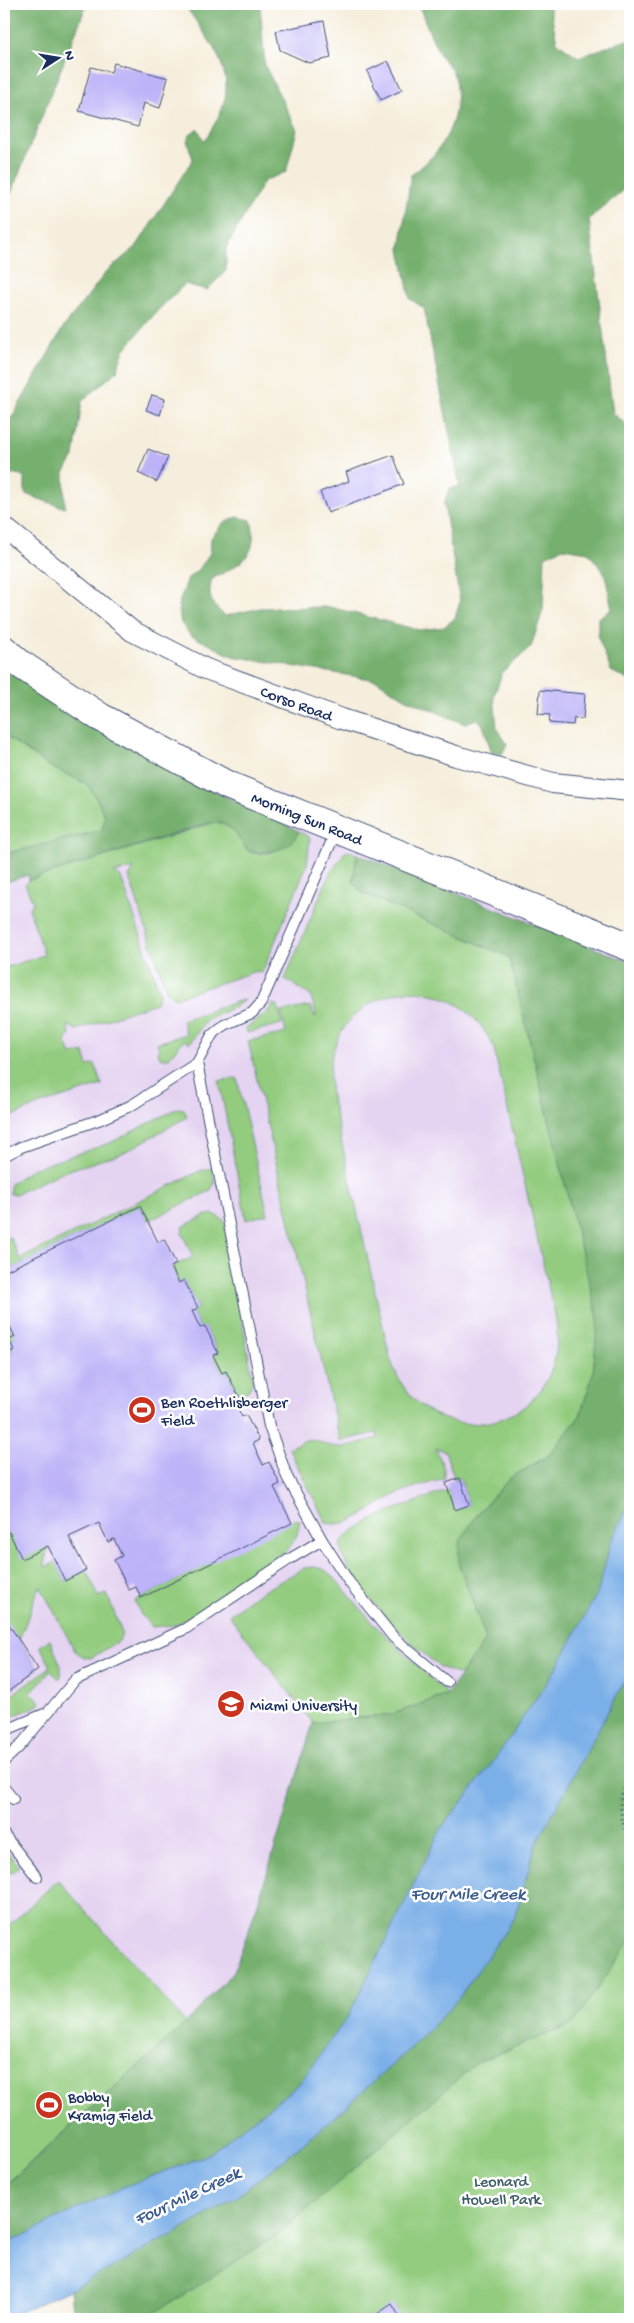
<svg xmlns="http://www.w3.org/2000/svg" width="634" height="2323" viewBox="0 0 634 2323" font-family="'Gochi Hand',sans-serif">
	<rect width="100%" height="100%" fill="#fff"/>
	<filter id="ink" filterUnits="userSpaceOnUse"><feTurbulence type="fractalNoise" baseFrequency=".02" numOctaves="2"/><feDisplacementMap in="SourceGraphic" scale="10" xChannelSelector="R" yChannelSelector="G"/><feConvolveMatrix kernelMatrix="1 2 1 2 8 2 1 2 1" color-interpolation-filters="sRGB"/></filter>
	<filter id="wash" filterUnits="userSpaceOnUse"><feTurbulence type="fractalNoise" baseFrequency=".0096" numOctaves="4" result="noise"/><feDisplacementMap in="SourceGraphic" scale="20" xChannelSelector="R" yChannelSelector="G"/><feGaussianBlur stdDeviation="1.12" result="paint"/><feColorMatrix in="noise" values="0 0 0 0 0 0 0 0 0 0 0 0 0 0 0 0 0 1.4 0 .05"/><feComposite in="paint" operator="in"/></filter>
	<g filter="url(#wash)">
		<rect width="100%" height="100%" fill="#f6eedc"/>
		<path fill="#e4d3f1" d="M4,650L100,717L630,947V1360L287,2048L4,2206Z"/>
		<path fill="#93cc7f" stroke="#577e6e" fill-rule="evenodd" d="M4,735L47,765L87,784L98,801L105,817L102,830L4,854Z
			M216,822C226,825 235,830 241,839C244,843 244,849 249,851C264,860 293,845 299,831L310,838L307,865L262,973L256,971L175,998L167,992L129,877L134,868L114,873L121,877L160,993L156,1003L76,1030L67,1025L70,1034L66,1042L71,1055L84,1052L88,1066L95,1064L102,1085L38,1105L4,1120V968L44,955L29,908L33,902L25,884L29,880Z
			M350,851L357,854L353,882L362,893L509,957L598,1318L593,1374L580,1416L548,1456L510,1478L479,1512L459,1565L486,1639L460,1675C453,1673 445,1670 439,1666C412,1646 342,1578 340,1545C348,1523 425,1498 449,1490L455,1509L469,1505L460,1478L455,1480L445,1451L436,1448L444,1469V1479C427,1484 408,1488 393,1496C373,1507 350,1529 326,1523L289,1449C319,1429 313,1446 340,1447C348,1447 369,1440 378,1438L377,1433L340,1441L248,1041L286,1033L281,1012L310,1006L315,1017L316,1015L311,996L285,979L329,875L345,852ZM408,991C447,992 475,1010 493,1045L556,1320C572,1432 424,1466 390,1358L331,1095C323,1040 353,999 408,991Z
			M245,999L235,1007L207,1019L190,1043L184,1040L169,1058H161L157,1052L159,1049L157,1043L186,1034L182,1020Z
			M273,1004L278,1006L282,1024L247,1033L246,1028L267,1013Z
			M237,1078L268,1214L246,1220L219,1081Z
			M178,1108L184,1109L187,1117L123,1153L60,1173L16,1194H10V1184L32,1169L110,1143Z
			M212,1168L215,1183L210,1191L148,1221L140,1206L4,1272V1240L10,1237L20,1259L200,1171Z
			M213,1214L224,1220L253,1380L249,1390L239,1396L227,1371L222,1373L213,1355L218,1352L205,1326L200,1328L192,1311L198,1308L184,1281L179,1283L171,1267L193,1257L182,1233L184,1226L206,1215Z
			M6,1318L15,1337L9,1340L14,1350L4,1356V1320Z
			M4,1385L20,1412L49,1531L45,1567L56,1562L65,1581L86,1570L99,1597L107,1594L122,1633L119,1641L91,1658L84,1657L75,1651L40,1586L19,1640L38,1669L4,1695Z
			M296,1519L300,1521L297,1535L288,1550L264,1563L200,1611L175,1625L152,1627L141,1615L135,1601Z
			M314,1567L323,1569L332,1575L376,1626L447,1694L393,1714L313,1723L229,1615L251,1598L304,1568Z
			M50,1640L61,1666V1677L59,1679L51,1671L31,1692L41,1702L39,1705L4,1720V1701L49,1668L50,1665L40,1646Z
			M4,1848L19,1866L15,1871L4,1874Z
			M58,1880L186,2023L4,2186V1930Z
			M630,1903V2319H87Z"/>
		<path fill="#76b06e" stroke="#487066" d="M4,4H87L10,196L4,202Z
			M184,4H260L265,66L297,130L286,172L264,181L226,248V271L207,290L185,284L158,310L124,350L117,371L82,401L74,457L64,473L65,508L25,494V480L19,474L4,476V431L63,328L107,271L136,247L193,159L187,141L191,133L198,129L204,142C214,125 227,106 226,85C225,56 199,27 184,4Z
			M418,4H549L557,42L578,57L630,39V185L589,219L613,413L630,428V681L611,671L598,637V618L612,609L605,574L588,552L563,548L545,556L543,610L531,647L502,673L494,696L497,728L507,744L502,754L492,753L482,723L476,719L465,724L408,700L376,680L232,656L190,635L181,623L178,606L188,578L200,568L210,553L211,538L223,523L237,517L251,520C260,557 241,563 212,579C207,597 211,604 225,616L260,608L330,607L419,630L444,627L455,618L460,602L444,504L449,489L460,486L424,308L410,299L400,249L411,175C444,152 464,116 454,76C452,68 443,61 439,53C431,38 425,20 418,4Z
			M4,665L176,773L299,831C291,850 269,854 250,852C236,840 234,819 209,823L29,880L28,875L4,883V854L102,830L105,817L98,801L87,784L47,765L4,735Z
			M357,854L630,962V1504L611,1542L598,1592L556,1669L491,1765L441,1829L349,2015L299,2084L208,2155L121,2188L4,2245V2187L186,2023L234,1971L257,1906L313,1723L393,1714L447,1694L486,1639L459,1565V1542L479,1512L510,1478L548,1456L580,1416L593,1374L598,1318L509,957L362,893L353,882Z
			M630,1671V1941L573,2024L478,2062L276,2236L145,2319H78L72,2312L70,2290L181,2230L236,2197L313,2136L413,2046L458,1999L515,1917L535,1846Z"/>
		<path fill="#7aafe8" stroke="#4a6fa3" d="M630,1504V1671L535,1846L515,1917L458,1999L413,2046L313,2136L236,2197L181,2230L70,2290L4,2319V2245L121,2188L208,2155L299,2084L349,2015L441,1829L491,1765L556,1669L598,1592L611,1542Z"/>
		<g id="blocks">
			<path fill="#bdb3f8" d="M324,21L331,58L309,63L280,50L276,31Z
				M388,61L402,90L381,100L367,71Z
				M114,63L168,78L160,108L144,103L138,127L79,111L91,67L111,72Z
				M152,395L165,399L160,415L146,410Z
				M148,449L168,457L157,482L138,473Z
				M393,455L404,484L328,513L320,492L349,481L346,472Z
				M540,690L585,694L583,719L574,718L573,725L549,723L550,715L538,714Z
				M140,1206L158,1242L164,1239L176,1264L171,1267L179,1283L184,1280L198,1308L192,1311L200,1328L205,1326L218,1353L213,1355L222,1373L226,1371L240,1398L234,1401L242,1417L246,1415L259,1440L253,1443L263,1465L269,1462L280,1484L274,1487L292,1523L141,1598L136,1587L129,1590L114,1560L122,1556L114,1539L108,1542L99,1523L69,1537L86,1570L65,1581L48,1546L22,1559L9,1532L4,1535V1356L14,1350L9,1340L15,1337L6,1318L4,1320V1272Z
				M460,1478L469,1505L455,1510L446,1483Z
				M4,1617L38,1669L4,1695Z
				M392,2304L401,2319H377L374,2316Z"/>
		</g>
	</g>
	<g filter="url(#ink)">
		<use href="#blocks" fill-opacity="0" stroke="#3c4c71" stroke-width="1"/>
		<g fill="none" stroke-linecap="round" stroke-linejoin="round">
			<g stroke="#3c4c71" stroke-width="12">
				<path id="service" d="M197,1063L269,1426L287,1477L322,1540L349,1582L394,1638L447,1682
					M4,1156L21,1147L101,1119L132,1105L197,1063L212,1035L224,1025L252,1013L261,1003L337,829
					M4,1731L44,1714
					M4,1761L20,1746L75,1680L185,1629L288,1560L322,1540
					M4,1788L13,1799
					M4,1835L37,1877"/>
			</g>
			<g stroke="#3c4c71" stroke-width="22">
				<g id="minor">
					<path id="s1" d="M4,527L132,631L206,669L342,719L456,756L553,783L630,791"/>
				</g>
			</g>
			<g stroke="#3c4c71" stroke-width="30">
				<g id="secondary">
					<path id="s2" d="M4,650L20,664L100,717L227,785L630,947"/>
				</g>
			</g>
			<path stroke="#3c4c71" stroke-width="3" stroke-dasharray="1 4" stroke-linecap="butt" d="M630,1781C613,1798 622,1822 630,1841"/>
			<use href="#service" stroke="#fff" stroke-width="10"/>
			<use href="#minor" stroke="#fff" stroke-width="20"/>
			<use href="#secondary" stroke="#fff" stroke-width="28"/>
		</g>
	</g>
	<defs>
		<g id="stadium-disc" transform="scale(1.4375)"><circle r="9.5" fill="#c8321e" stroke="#fff"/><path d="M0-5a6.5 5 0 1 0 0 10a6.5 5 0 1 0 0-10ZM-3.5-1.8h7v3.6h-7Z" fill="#fff"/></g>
		<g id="university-disc" transform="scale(1.4375)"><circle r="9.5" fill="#c8321e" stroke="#fff"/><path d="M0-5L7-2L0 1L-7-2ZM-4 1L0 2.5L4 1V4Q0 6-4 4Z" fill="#fff"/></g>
	</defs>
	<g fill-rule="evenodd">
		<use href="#stadium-disc" x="142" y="1410"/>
		<use href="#university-disc" x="231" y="1704"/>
		<use href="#stadium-disc" x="49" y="2105"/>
	</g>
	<g text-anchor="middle" stroke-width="5" stroke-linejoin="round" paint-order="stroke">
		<g font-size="16" fill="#1b2f5e" stroke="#fff">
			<text dy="6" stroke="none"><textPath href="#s1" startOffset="345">Corso Road</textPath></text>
			<text dy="6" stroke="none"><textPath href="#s2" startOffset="348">Morning Sun Road</textPath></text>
		</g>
		<g font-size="16" fill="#1b2f5e" stroke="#fff" text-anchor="start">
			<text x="161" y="1407">Ben Roethlisberger<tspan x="161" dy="18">Field</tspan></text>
			<text x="250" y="1710">Miami University</text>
			<text x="68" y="2102">Bobby<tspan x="68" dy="18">Kramig Field</tspan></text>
		</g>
		<g font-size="16" fill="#3f5e68" stroke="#fff">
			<text x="501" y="2186">Leonard<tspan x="501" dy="18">Howell Park</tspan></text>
		</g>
		<g font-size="18" font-style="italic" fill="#3c5c8e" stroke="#fff">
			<text x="468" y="1899">Four Mile Creek</text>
			<text transform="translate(187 2195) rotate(-25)" y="6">Four Mile Creek</text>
		</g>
	</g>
	<rect width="634" height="2323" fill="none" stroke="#fff" stroke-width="20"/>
	<g transform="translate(58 58) rotate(78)" stroke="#ffffff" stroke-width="4" paint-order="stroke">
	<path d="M0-4L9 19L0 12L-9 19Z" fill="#1b2f5e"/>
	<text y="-8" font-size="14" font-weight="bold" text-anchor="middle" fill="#1b2f5e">N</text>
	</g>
</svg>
